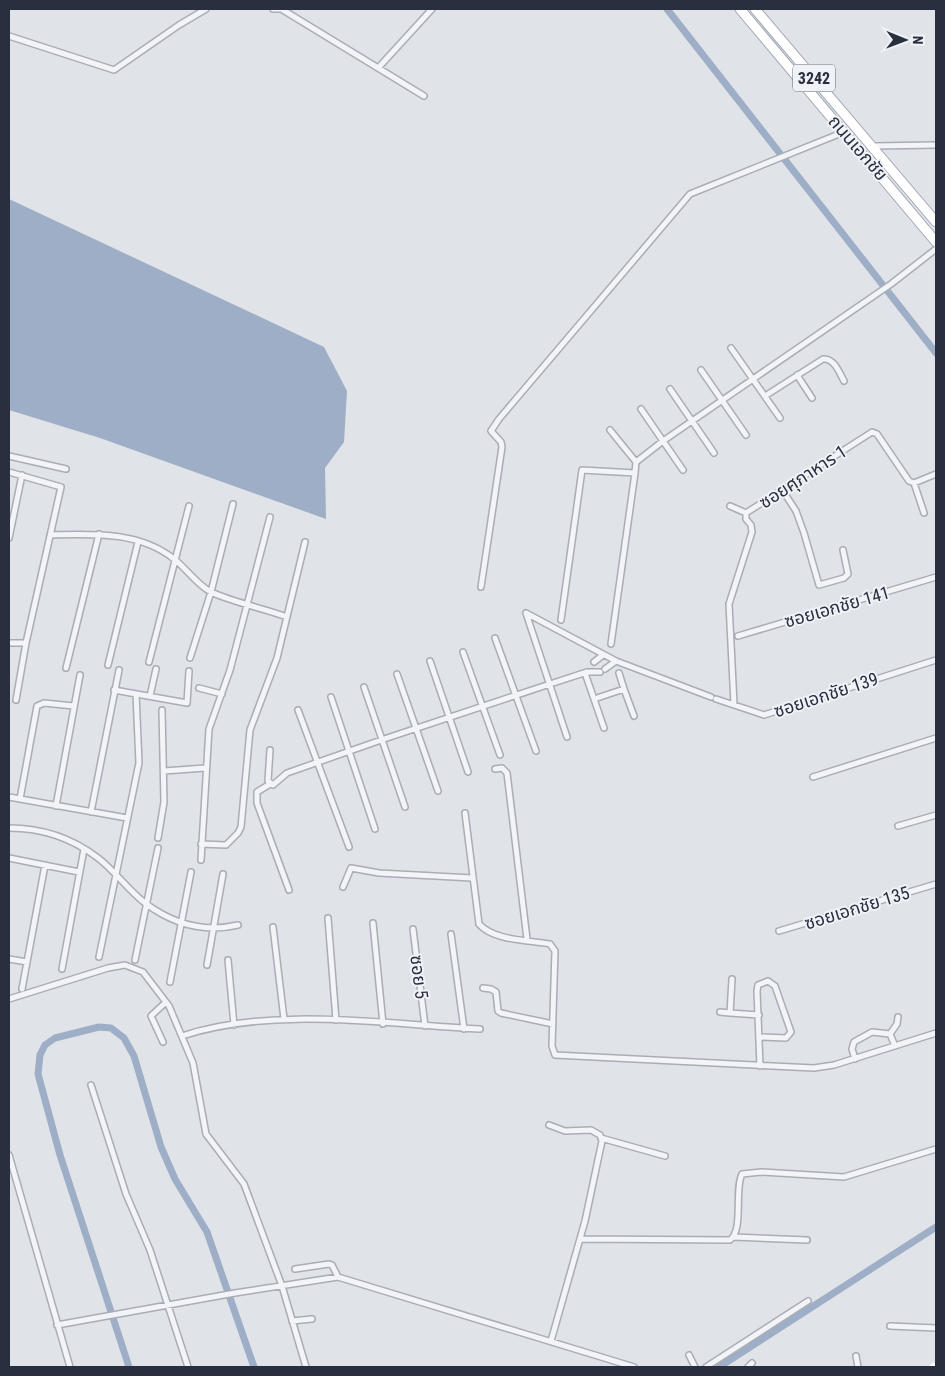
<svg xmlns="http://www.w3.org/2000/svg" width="945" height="1376" viewBox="0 0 945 1376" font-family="'Roboto Condensed','Noto Sans Thai',sans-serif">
	<rect width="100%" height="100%" fill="#e0e3e8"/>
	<path fill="#9daec6" d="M9,199L324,347L347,391L344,442L325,468L326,519L100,438L9,410Z"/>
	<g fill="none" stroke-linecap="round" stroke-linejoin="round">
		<path stroke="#9daec6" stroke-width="7" d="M667,9L936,353
			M129,1367L60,1155L38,1074L40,1055L45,1045L55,1038L99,1027L111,1028L124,1038L134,1056L161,1147L175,1179L207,1232L254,1367
			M719,1367L936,1227"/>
		<g stroke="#a9adb5" stroke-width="8">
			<path id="minor" d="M273,9H285
				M283,10L424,96
				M9,36L114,70L179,25L206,9
				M379,67L432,9
				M874,146L936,145
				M731,348L780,418
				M701,370L746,435
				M797,375L812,398
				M670,389L714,453
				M765,396L823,359C834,358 839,372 844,381
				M641,409L683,470
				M610,430L636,462
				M9,456L66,469
				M9,472L61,487L26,643L16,700
				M635,473L636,462L663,441L891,284L936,249
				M914,483L924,513
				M783,491L796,511L804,533L819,585L844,578L848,574L843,550
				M730,506L746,513
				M746,513L872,432L877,434L909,481L914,483L936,474
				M50,535C93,534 139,531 174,559C187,569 197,585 211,592C235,603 263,608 287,617
				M9,538L22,475
				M481,587L502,447L501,442L491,431L499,419L690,194L844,132
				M526,613L616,661L711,697
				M526,613L567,737
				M561,620L582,470L635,473L611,644
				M738,636L936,577
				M495,638L536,751
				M9,643H26
				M463,652L500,755
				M190,658L211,592L233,504
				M430,661L468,772
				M149,662L189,506
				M594,662L603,655
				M108,665L138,542
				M66,668L99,534
				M605,669L616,661
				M585,673L604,728
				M619,673L624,689
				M397,674L438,791
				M364,687L405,807
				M199,688L222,694
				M114,690L187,703L189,671
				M150,696L156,669
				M331,697L375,829
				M594,699L624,689L634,716
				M716,699L764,715L936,660
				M734,704L729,604L752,532L751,525L746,519V513
				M298,710L349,847
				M270,750L268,781L273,785L287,773L384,739L550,684L587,672H600
				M495,769L502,768L507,773L527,939
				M164,771L205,768
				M813,777L936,738
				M270,784L257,792V803L289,890
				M9,797L127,818
				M20,799L37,706L44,703L74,706
				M56,806L80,675
				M91,812L119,670
				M465,813L479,924C494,941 529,940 550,944L555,951L552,1046L555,1055L814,1068L834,1065L936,1033
				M898,826L936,815
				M9,828C42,828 72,838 98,858C115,871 128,890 145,903C173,924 204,933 238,925
				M158,838L164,802L162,710
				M201,844L226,845L238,833L241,827L250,730L277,658L305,542
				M9,858L79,872
				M201,860L209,729L230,670L270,517
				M343,887L351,868L379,873L472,878
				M328,918L336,1020
				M373,923L383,1024
				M273,927L284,1019
				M413,929L425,1026
				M779,931L936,884
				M451,934L464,1029
				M99,957L139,763L136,694
				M9,959L27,962
				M135,960L158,848
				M228,960L234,1025
				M207,965L223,874
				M62,969L84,849
				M732,979L730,1013L759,1015
				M170,982L191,872
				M483,988L491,989L496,992L498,1011L501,1013L553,1024
				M22,989L45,865
				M9,999L108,968L125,965L143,972L169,1006L193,1063L206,1134L244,1184L282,1286L306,1367
				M720,1012L730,1013
				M890,1034L897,1024L898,1017
				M182,1036C273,1006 385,1024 480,1029
				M760,1037L786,1038L791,1032L775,986L768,981L758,985L757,991L760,1066
				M163,1042L151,1016L166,1002
				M855,1059L852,1049L854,1042L872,1032L890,1034L895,1046
				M91,1085L126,1194L150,1250L188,1367
				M549,1125L565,1131L591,1130L600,1135L602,1141L585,1221L551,1341
				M601,1138L665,1156
				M9,1155L70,1367
				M734,1237L807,1240
				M580,1239L730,1240C744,1230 734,1190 742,1174L761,1172L844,1177L936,1149
				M295,1269L329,1264L332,1265L338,1277
				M292,1321L312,1319
				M57,1325L235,1293L338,1277L634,1367
				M890,1326L936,1328
				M689,1355L695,1367
				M856,1356L858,1367
				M706,1367L808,1301
				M748,1367L752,1363"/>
		</g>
		<g stroke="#a0a6b3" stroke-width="11">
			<path id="primary" d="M740,9L936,242
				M755,9L936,222"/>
		</g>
		<use href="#minor" stroke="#f2f4f7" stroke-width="5"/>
		<path stroke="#fff" stroke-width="8" d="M934,1367L936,1366"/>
		<use href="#primary" stroke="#fff" stroke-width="9"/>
	</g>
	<g text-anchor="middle" stroke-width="4" stroke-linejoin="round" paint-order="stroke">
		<rect fill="#eff2f6" stroke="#646a76" stroke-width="1" x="793" y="64.5" width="42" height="27" rx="4"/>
		<g font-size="16" font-weight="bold" fill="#292f3f">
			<text x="814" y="84">3242</text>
		</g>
		<g font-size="18" fill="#292f3f" stroke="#eff2f6">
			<text transform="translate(858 148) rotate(49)" y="6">ถนนเอกชัย</text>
			<text transform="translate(803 477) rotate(-33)" y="6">ซอยศุภาหาร 1</text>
			<text transform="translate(837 607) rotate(-16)" y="6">ซอยเอกชัย 141</text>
			<text transform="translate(826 695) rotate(-18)" y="6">ซอยเอกชัย 139</text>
			<text transform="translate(857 908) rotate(-17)" y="6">ซอยเอกชัย 135</text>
			<text transform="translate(419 977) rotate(83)" y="6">ซอย 5</text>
		</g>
	</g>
	<rect width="945" height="1376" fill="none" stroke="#292f3f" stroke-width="20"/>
	<g transform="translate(905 40) rotate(91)" stroke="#eff2f6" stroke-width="4" paint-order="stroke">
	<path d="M0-4L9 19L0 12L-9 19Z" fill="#292f3f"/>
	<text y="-8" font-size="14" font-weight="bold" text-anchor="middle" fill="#292f3f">N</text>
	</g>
</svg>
